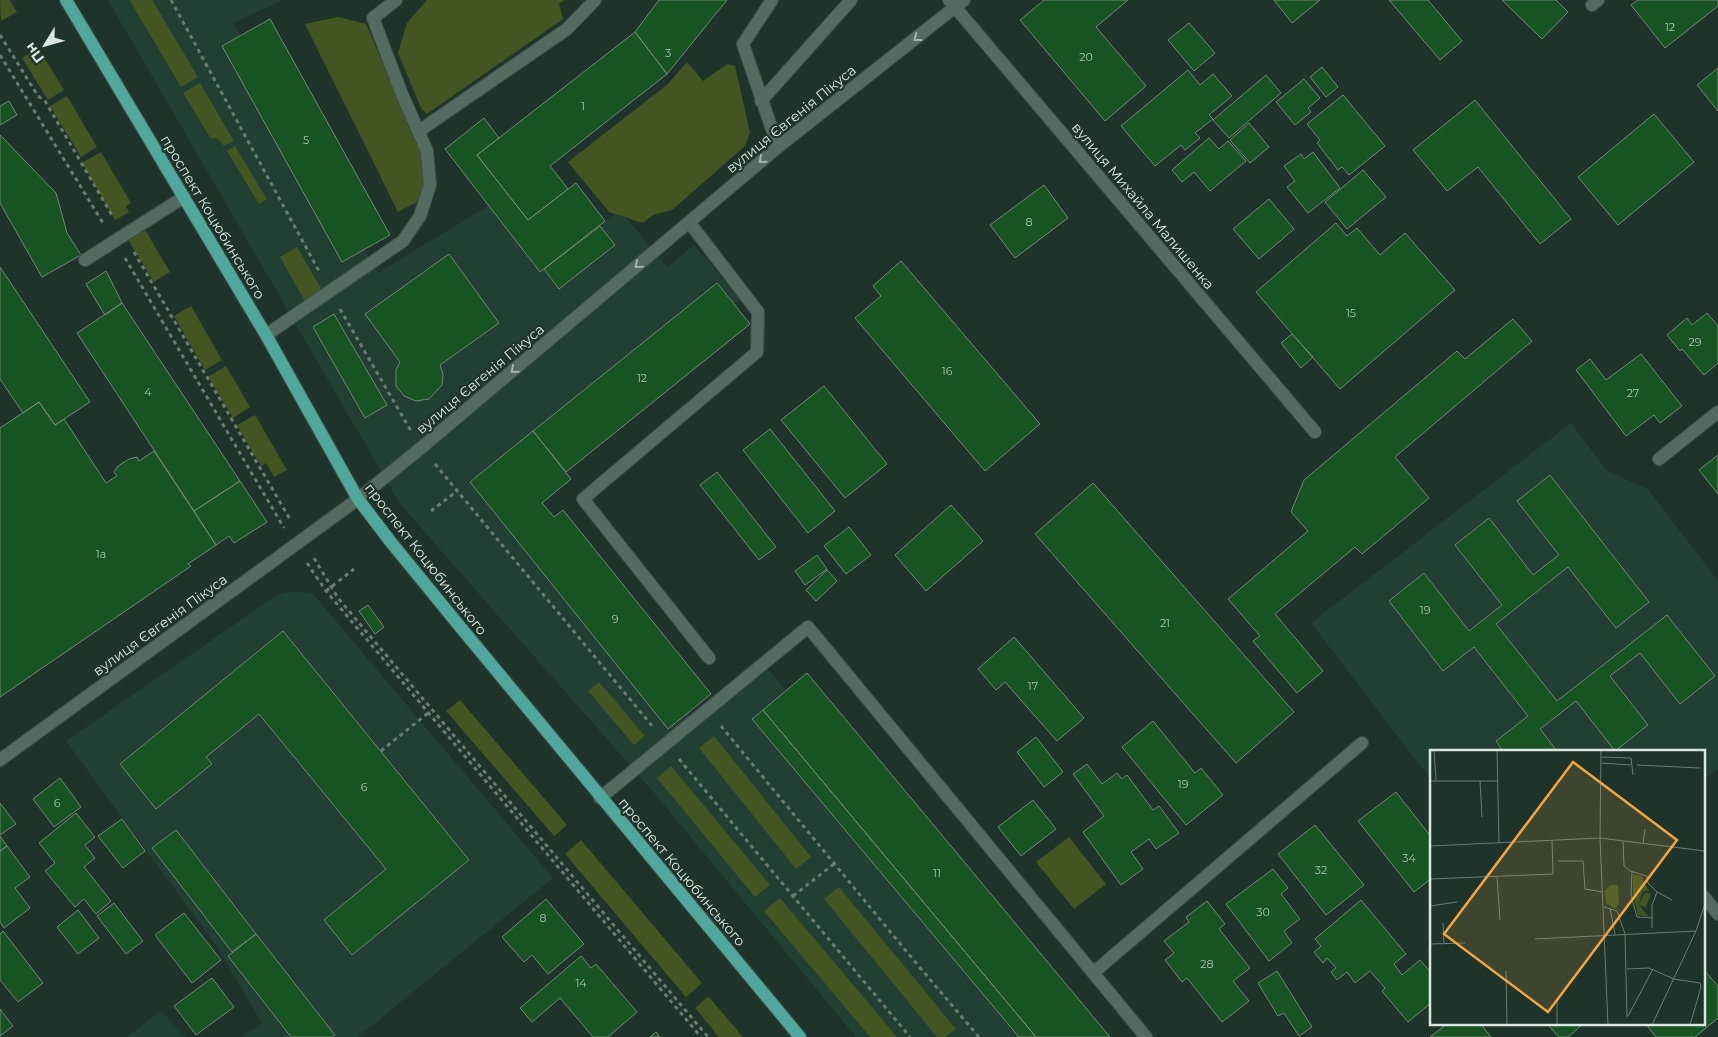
<svg xmlns="http://www.w3.org/2000/svg" width="1718" height="1037" viewBox="0 0 1718 1037" font-family="Montserrat,sans-serif">
	<rect width="100%" height="100%" fill="#1e342b"/>
	<path fill="#223f34" d="M108,0H283L233,23L378,273L489,205L540,272L620,210L667,267L694,245L740,299L513,486L693,721L764,664L1072,1037H856L656,795L400,504Z
		M1571,423L1607,471L1648,489L1718,581V769L1704,780V751H1432V781L1311,623Z
		M294,591L313,594L553,878L358,1037H241L262,1023L218,948L66,741L277,595Z
		M161,1011L186,1037H127Z"/>
	<path fill="#415620" d="M0,0H10L17,12L1,21Z
		M132,0H152L198,77L181,87L130,1Z
		M427,0H565L559,4L563,19L427,114L421,108L398,53L407,23Z
		M338,17L366,24L423,157L424,186L417,202L398,212L305,24Z
		M38,48L64,90L48,100L22,58Z
		M687,62L703,81L727,64L735,66L750,133L745,146L672,210L653,215L643,223L609,212L568,162L668,84Z
		M200,83L234,141L224,146L217,138L211,139L183,93Z
		M67,96L97,147L81,157L50,106Z
		M235,146L267,199L259,204L227,151Z
		M101,152L131,203L126,206L129,212L115,220L82,163Z
		M144,228L170,272L154,282L127,238Z
		M297,247L323,292L304,300L280,257Z
		M191,306L222,360L205,370L174,316Z
		M226,366L250,407L233,418L208,377Z
		M255,415L287,470L274,477L266,463L261,466L237,425Z
		M599,682L645,736L634,745L588,691Z
		M460,700L567,825L554,836L446,711Z
		M714,736L811,857L796,869L699,748Z
		M671,766L770,885L755,897L657,778Z
		M1069,837L1106,884L1074,909L1036,862Z
		M581,840L702,983L686,997L565,854Z
		M839,887L956,1029L945,1037H937L824,899Z
		M780,898L897,1037H870L764,911Z
		M709,996V997L743,1037H719L695,1008Z"/>
	<path fill="#185324" stroke="#758676" d="M659,0H727L667,74L635,32Z
		M1044,0H1128L1096,27L1146,86L1105,121L1020,20Z
		M1274,0H1320L1292,23Z
		M1389,0H1428L1462,41L1440,60Z
		M1502,0H1556L1568,12L1542,39Z
		M1638,0H1718V6L1665,48L1631,5Z
		M270,19L390,235L342,262L222,46Z
		M1189,23L1215,53L1194,71L1168,40Z
		M635,32L667,74L550,166L568,189L528,220L477,155Z
		M1322,67L1338,87L1326,97L1310,77Z
		M1718,68V111L1697,85Z
		M1188,70L1200,85L1213,74L1232,96L1209,115L1213,119L1195,133L1200,138L1185,150L1181,145L1155,166L1121,126Z
		M1266,75L1281,93L1229,138L1213,120Z
		M1304,79L1320,98L1308,108L1311,112L1295,125L1276,102Z
		M1343,95L1385,146L1349,175L1342,167L1338,170L1317,143L1320,140L1307,124Z
		M1475,100L1571,219L1540,244L1478,167L1447,191L1413,150Z
		M9,101L17,115L0,125V106Z
		M1654,114L1694,162L1618,225L1578,177Z
		M484,118L499,138L477,155L528,220L576,183L605,221L540,272L445,149Z
		M1249,123L1269,147L1250,163L1230,140Z
		M0,135L56,193L67,233L81,255L42,277L0,203Z
		M1209,138L1219,149L1228,141L1246,161L1210,191L1194,172L1182,182L1172,170Z
		M1313,152L1340,188L1308,213L1287,187L1295,181L1284,166L1301,154L1304,159Z
		M1363,170L1386,197L1347,229L1325,202Z
		M1044,185L1068,218L1015,258L990,225Z
		M1269,199L1294,229L1259,259L1233,229Z
		M1336,223L1347,236L1357,228L1380,255L1405,233L1455,290L1340,389L1256,292Z
		M600,226L615,245L559,289L544,269Z
		M449,254L499,323L440,365L443,374L442,385L429,399L416,401L404,396L396,386V370L400,362L365,314Z
		M901,261L1040,424L985,471L855,318L881,296L873,286Z
		M0,267L90,402L55,425L39,402L23,413L0,379Z
		M106,271L122,303L105,315L86,284Z
		M717,283L750,324L566,472L533,431Z
		M122,303L240,481L194,511L77,333Z
		M1707,313L1718,326V363L1704,375L1682,349L1680,351L1667,335L1687,318L1692,325Z
		M334,314L387,405L365,418L313,327Z
		M1513,319L1532,341L1395,457L1429,498L1362,554L1355,547L1275,614L1323,671L1297,693L1253,641L1260,636L1228,599L1308,531L1291,512L1304,480L1457,351L1465,359Z
		M1292,334L1313,357L1301,368L1281,343Z
		M1641,354L1682,406L1660,423L1654,415L1626,436L1576,370L1590,359L1606,380Z
		M824,386L887,464L845,498L781,420Z
		M39,402L55,425L64,419L106,483L117,476L114,472L118,466L129,459L137,457L139,461L154,451L216,545L188,564L191,566L0,697V428Z
		M770,429L835,511L808,533L743,450Z
		M533,431L571,479L542,503L554,517L563,510L711,694L668,729L470,482Z
		M1718,455V494L1699,470Z
		M717,472L776,547L759,560L700,485Z
		M1550,475L1649,602L1616,628L1568,567L1496,624L1557,701L1667,615L1715,676L1680,704L1640,653L1610,676L1648,725L1615,751L1576,701L1540,729L1557,751H1503L1496,741L1528,716L1474,647L1443,671L1389,601L1424,573L1469,631L1502,605L1455,545L1489,518L1533,575L1559,555L1517,501Z
		M240,481L267,522L234,543L229,536L216,545L194,511Z
		M1093,483L1294,712L1236,763L1035,534Z
		M951,505L983,541L926,591L895,555Z
		M849,527L871,555L846,574L824,546Z
		M817,555L827,569L805,585L795,571Z
		M827,570L837,581L816,601L806,590Z
		M368,605L384,627L375,634L359,611Z
		M283,631L469,860L352,955L324,920L386,869L259,714L206,757L212,764L156,809L120,764Z
		M1014,637L1084,718L1057,741L1005,682L996,690L978,669Z
		M807,673L1110,1037H1036L763,710Z
		M763,710L1036,1037H1019L752,719Z
		M1153,721L1195,773L1201,768L1223,795L1186,825L1122,747Z
		M1036,737L1063,772L1044,787L1017,752Z
		M1087,764L1102,784L1117,773L1122,779L1127,775L1153,810L1159,806L1179,833L1156,849L1149,839L1131,852L1143,869L1121,885L1083,832L1104,816L1073,774Z
		M60,778L81,807L54,827L33,799Z
		M1396,792L1432,838V878L1414,892L1358,821Z
		M1033,800L1056,829L1021,856L998,827Z
		M0,803L16,824L0,835Z
		M76,813L95,837L85,845L95,858L84,867L111,901L96,914L84,899L75,907L45,871L55,863L39,843Z
		M122,819L145,851L123,868L98,836Z
		M1315,825L1364,885L1326,915L1278,854Z
		M176,830L256,934L232,952L152,848Z
		M0,836L7,846L0,851Z
		M7,846L30,877L15,888L30,908L4,928L0,922V851Z
		M1273,869L1288,888L1281,894L1300,919L1284,931L1292,943L1269,961L1226,904Z
		M546,899L584,944L548,974L532,955L524,962L502,937Z
		M1361,900L1406,954L1394,964L1402,975L1420,960L1432,974V1002L1408,1022L1382,991L1385,988L1370,971L1355,983L1347,972L1337,980L1331,972L1336,968L1327,958L1323,963L1314,952L1321,946L1315,939Z
		M1207,901L1225,924L1219,929L1250,968L1233,981L1249,1001L1222,1022L1187,978L1182,982L1165,960L1174,953L1164,941L1189,922L1186,917Z
		M114,903L143,941L126,954L97,916Z
		M78,910L99,938L78,954L57,927Z
		M184,913L221,960L192,983L155,935Z
		M3,931L43,983L18,1002L0,980V934Z
		M256,934L335,1035L332,1037H291L228,956Z
		M581,956L591,968L596,964L637,1012L608,1037H593L560,998L532,1022L520,1008Z
		M1704,970L1718,986V1018L1695,1037H1656L1645,1023H1704Z
		M1277,971L1312,1027L1299,1036L1284,1013L1278,1016L1258,983Z
		M212,978L234,1007L196,1035L174,1006Z
		M0,1009L13,1026L0,1036Z
		M1448,1023H1480L1491,1037H1430Z
		M1550,1023H1584L1568,1037H1559L1548,1025Z
		M656,1032L660,1037H650Z"/>
	<g fill="none" stroke-linecap="round" stroke-linejoin="round">
		<g stroke="#3d5049" stroke-width="14">
			<path id="minor" d="M772,0L743,44L778,147
				M949,0L1315,432
				M1592,5L1598,0
				M761,101L851,0
				M419,131L567,29L595,0
				M689,222L758,312L757,352L583,499L709,658
				M85,260L184,197
				M266,335L403,241L420,216L430,185L427,151L401,92L373,18L396,0
				M1659,459L1718,412
				M0,760L358,499L421,448L778,147L964,0
				M600,798L808,627L1146,1037
				M1704,897L1718,914
				M1093,973L1362,743"/>
		</g>
		<g stroke="#3d5049" stroke-width="14">
			<path id="major" d="M66,0L266,335L358,499L390,541L457,623L800,1037"/>
		</g>
		<path stroke="#6a7c74" stroke-width="3" stroke-dasharray="4 4" stroke-linecap="butt" d="M171,0L320,273
			M0,35L38,96L45,101L113,217
			M0,55L103,223
			M134,252L291,521
			M125,258L284,528
			M340,309L411,431
			M435,464L653,727
			M431,511L457,491
			M314,558L338,598L708,1037
			M307,563L326,591L701,1037
			M326,591L354,569
			M721,726L916,963L979,1037
			M381,751L428,713
			M679,759L910,1037
			M793,896L834,864"/>
		<use href="#minor" stroke="#546b61" stroke-width="12"/>
		<use href="#major" stroke="#51a79c" stroke-width="12"/>
	</g>
	<defs><path id="oneway-chevron" d="M-2-3.5L2.5 0L-2 3.5" fill="none" stroke-width="1.6" stroke-linecap="round" stroke-linejoin="round" transform="scale(1.25)"/></defs>
	<g stroke="#a4b5ae">
		<use href="#oneway-chevron" transform="translate(917 38) rotate(142)"/>
		<use href="#oneway-chevron" transform="translate(762 160) rotate(140)"/>
		<use href="#oneway-chevron" transform="translate(638 265) rotate(140)"/>
		<use href="#oneway-chevron" transform="translate(514 370) rotate(140)"/>
	</g>
	<g text-anchor="middle" stroke-width="4.5" stroke-linejoin="round" paint-order="stroke">
		<g font-size="11" fill="#aac2b2">
			<text x="1670" y="31">12</text>
			<text x="668" y="57">3</text>
			<text x="1086" y="61">20</text>
			<text x="583" y="110">1</text>
			<text x="306" y="144">5</text>
			<text x="1029" y="226">8</text>
			<text x="1351" y="317">15</text>
			<text x="1695" y="346">29</text>
			<text x="947" y="375">16</text>
			<text x="642" y="382">12</text>
			<text x="148" y="396">4</text>
			<text x="1633" y="397">27</text>
			<text x="101" y="558">1а</text>
			<text x="1425" y="614">19</text>
			<text x="615" y="623">9</text>
			<text x="1165" y="627">21</text>
			<text x="1033" y="690">17</text>
			<text x="1183" y="788">19</text>
			<text x="364" y="791">6</text>
			<text x="57" y="807">6</text>
			<text x="1409" y="862">34</text>
			<text x="1321" y="874">32</text>
			<text x="937" y="877">11</text>
			<text x="1263" y="916">30</text>
			<text x="543" y="922">8</text>
			<text x="1207" y="968">28</text>
			<text x="581" y="987">14</text>
		</g>
		<g font-size="14" fill="#dae7e1" stroke="#1e342b">
			<text transform="translate(791 119) rotate(-39)" y="5">вулиця Євгенія Пікуса</text>
			<text transform="translate(1143 206) rotate(50)" y="5">вулиця Михайла Малишенка</text>
			<text transform="translate(213 217) rotate(59)" y="5">проспект Коцюбинського</text>
			<text transform="translate(480 379) rotate(-40)" y="5">вулиця Євгенія Пікуса</text>
			<text transform="translate(426 559) rotate(52)" y="5">проспект Коцюбинського</text>
			<text transform="translate(160 625) rotate(-36)" y="5">вулиця Євгенія Пікуса</text>
			<text transform="translate(682 872) rotate(50)" y="5">проспект Коцюбинського</text>
		</g>
	</g>
	<g transform="translate(1430 750)">
		<rect width="275" height="275" fill="#1e342b"/>
		<path d="M203,124L212,126L219,141H214L212,143L209,154L215,142L221,144L216,157L209,155L219,167L208,165L203,145ZM180,135H188L189,154L185,159L176,153L175,141Z" fill="#415620"/>
		<path fill="none" stroke="#697c74" stroke-width="1" d="M4,0L6,30M67,0L69,93M171,0L170,88L178,275M171,7L201,8L203,25M171,13L201,15M207,15L270,18M0,31H68M50,31L52,67M193,91L194,116L200,121L217,126L218,133L227,142L222,155V178M213,94L215,79M0,96L170,88L275,101M128,111H153L155,139L173,142M202,122L201,145L207,167L222,168M67,126L70,170M0,129L123,124L122,90M227,142L242,150M0,156L27,152M174,157L187,161L195,184L197,267M180,158L185,184M13,173L14,193M105,189L266,181M0,194L35,193M197,219L219,218L244,229L270,233L271,237L260,275M76,221L77,275M198,266L223,219M127,275V249M222,275L266,181L275,154"/>
		<path fill="#f2a540" fill-opacity="0.15" stroke="#f2a540" stroke-width="2.5" d="M143,12L247,90L118,262L14,184Z"/>
		<rect width="275" height="275" fill="none" stroke="#dae7e1" stroke-width="2.5"/>
	</g>
	<g transform="translate(45 45) rotate(233)" stroke="#1e342b" stroke-width="4" paint-order="stroke">
	<path d="M0-4L9 19L0 12L-9 19Z" fill="#dae7e1"/>
	<text y="-8" font-size="14" font-weight="bold" text-anchor="middle" fill="#dae7e1">Пн</text>
	</g>
</svg>
